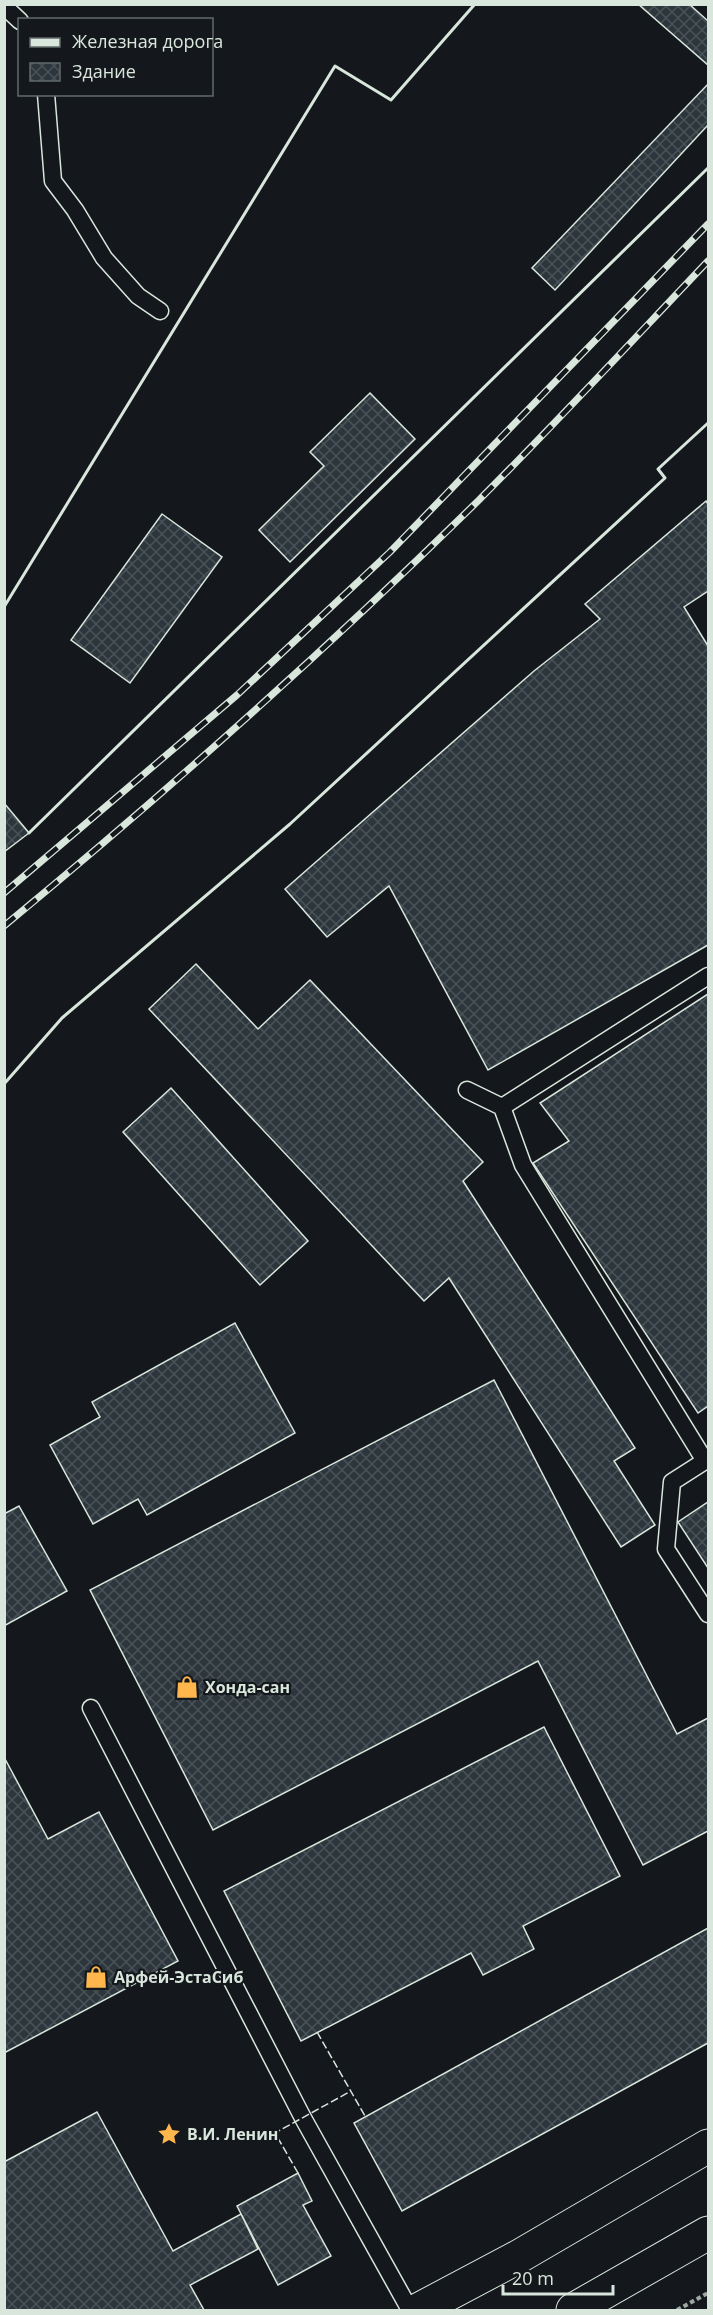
<svg xmlns="http://www.w3.org/2000/svg" width="713" height="2315" viewBox="0 0 713 2315" font-family="'Open Sans',sans-serif">
	<defs>
		<pattern id="building-cross-hatch" width="8" height="8" patternUnits="userSpaceOnUse" patternTransform="scale(1.5)"><rect width="8" height="8" fill="#2c363c"/><path d="M0 0l8 8M0 8l8-8" fill="none" stroke="#4a5358"/></pattern>
	</defs>
	<rect width="100%" height="100%" fill="#14181c"/>
	<path fill="url(#building-cross-hatch)" stroke="#d8e6dc" stroke-width="1.5" d="M638,4H689L708,21V65Z
		M708,84V125L555,290L532,268Z
		M370,393L415,439L290,562L259,530L324,466L310,452Z
		M706,501L708,504V591L684,607L708,646V945L488,1070L389,886L327,937L285,889L534,671L600,619L585,604Z
		M162,514L222,557L130,683L71,640Z
		M4,803L29,833L4,852Z
		M196,964L258,1029L310,980L483,1162L463,1181L635,1448L614,1461L655,1525L621,1547L449,1278L424,1301L149,1009Z
		M708,994V1406L698,1413L533,1163L569,1141L540,1103Z
		M171,1088L308,1241L260,1285L123,1132Z
		M235,1323L295,1433L147,1515L138,1499L93,1524L50,1445L100,1417L92,1402Z
		M494,1380L677,1734L708,1718V1831L643,1865L538,1661L213,1830L90,1590Z
		M708,1502V1568L678,1522Z
		M19,1506L67,1591L4,1626V1514Z
		M544,1727L620,1876L523,1926L534,1949L483,1975L471,1953L301,2041L224,1891Z
		M4,1757L48,1839L99,1812L178,1961L4,2053Z
		M708,1928V2043L402,2211L354,2123Z
		M97,2112L173,2251L241,2214L258,2249L190,2285L204,2310H4V2162Z
		M298,2173L312,2201L303,2205L331,2256L278,2285L237,2206Z"/>
	<g fill="none" stroke-linecap="round" stroke-linejoin="round">
		<g stroke="#d8e6dc" stroke-width="19">
			<path id="lane" d="M4,6L20,21
				M46,94L53,181L75,210L104,258L138,296L160,311
				M467,1090L502,1107L708,976
				M502,1107L523,1165L705,1461
				M708,1459L672,1482L666,1549L708,1614
				M91,1708L303,2118L410,2310"/>
		</g>
		<g stroke="#d8e6dc" stroke-width="35">
			<path id="highway" d="M418,2310L518,2257L708,2146
				M573,2310L708,2233"/>
		</g>
		<path stroke="#9da8a2" stroke-width="4" stroke-dasharray="4.5 3" stroke-linecap="butt" d="M677,2310L708,2293"/>
		<use href="#lane" stroke="#14181c" stroke-width="16"/>
		<use href="#highway" stroke="#14181c" stroke-width="33"/>
		<g stroke="#d8e6dc" stroke-width="7">
			<path id="rail" d="M4,893L237,695L390,552L708,224
				M4,926C168,791 327,649 479,500C557,422 632,341 708,261"/>
		</g>
		<use href="#rail" stroke="#14181c" stroke-width="4.5" stroke-dasharray="14" stroke-linecap="butt"/>
		<path stroke="#d8e6dc" stroke-width="1.5" stroke-dasharray="8 3" stroke-linecap="butt" d="M317,2032L365,2116
			M298,2173L275,2133L351,2091"/>
		<path stroke="#d8e6dc" stroke-width="3" d="M4,607L335,66L391,100L475,4
			M29,833L708,168
			M4,1084L62,1018L290,824L665,478L658,469L708,423"/>
	</g>
	<defs>
		<g id="shop-bare" transform="scale(1.8)"><path d="M-5-2.5h2.3a2.7 3.5 0 0 1 5.4 0H5L5.5 6h-11ZM-1.5-2.5h3a1.5 2.3 0 0 0-3 0Z" fill="#ffb74d" stroke="#14181c" stroke-width="2.5" paint-order="stroke"/></g>
		<g id="sight-bare" transform="scale(1.8)"><path d="M0-6L1.8-2.2L6-1.7L2.9 1.2L3.7 5.4L0 3.3L-3.7 5.4L-2.9 1.2L-6-1.7L-1.8-2.2Z" fill="#ffb74d" stroke="#14181c" stroke-width="2.5" paint-order="stroke"/></g>
	</defs>
	<g fill-rule="evenodd">
		<use href="#shop-bare" x="187" y="1687"/>
		<use href="#shop-bare" x="96" y="1977"/>
		<use href="#sight-bare" x="169" y="2134"/>
	</g>
	<g text-anchor="middle" stroke-width="4.5" stroke-linejoin="round" paint-order="stroke">
		<g font-size="16" font-weight="bold" fill="#d8e6dc" stroke="#14181c" text-anchor="start">
			<text x="205" y="1693">Хонда-сан</text>
			<text x="114" y="1983">Арфей-ЭстаСиб</text>
			<text x="187" y="2140">В.И. Ленин</text>
		</g>
	</g>
	<rect width="713" height="2315" fill="none" stroke="#d8e6dc" stroke-width="12"/>
	<rect x="18" y="18" width="195" height="78" fill="#14181c" stroke="#626a69" stroke-width="1.5"/>
	<rect x="30" y="38" width="30" height="9" fill="#d8e6dc" stroke="#626a69" stroke-width="1.5"/>
	<text x="72" y="48" font-size="18" fill="#d8e6dc">Железная дорога</text>
	<rect x="30" y="63" width="30" height="18" fill="url(#building-cross-hatch)" stroke="#626a69" stroke-width="1.5"/>
	<text x="72" y="78" font-size="18" fill="#d8e6dc">Здание</text>
	<path d="M503 2285v9h110v-9" fill="none" stroke="#d8e6dc" stroke-width="3"/>
	<text x="512" y="2285" font-size="18" fill="#d8e6dc" stroke="#14181c" stroke-width="4.5" paint-order="stroke">20 m</text>
</svg>
